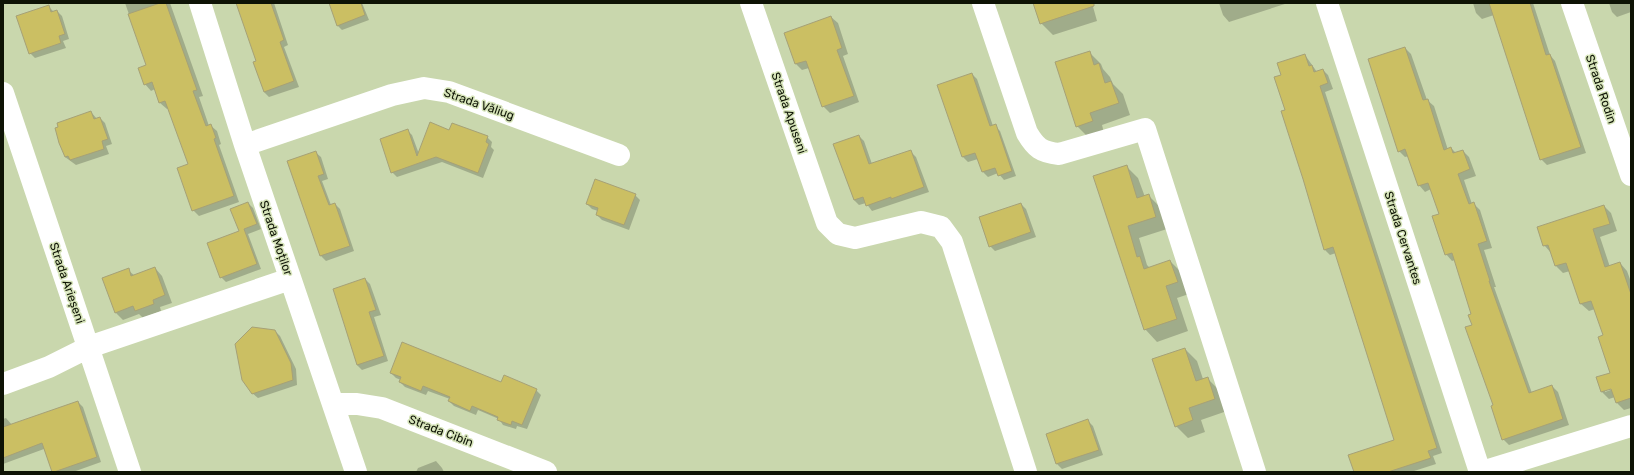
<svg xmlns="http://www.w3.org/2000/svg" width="1634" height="475" viewBox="0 0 1634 475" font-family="Rubik,sans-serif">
	<rect width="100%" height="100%" fill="#c9d7ad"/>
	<path fill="#0003" fill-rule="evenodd" d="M125,3H170L203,96L199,97L209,126L210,125L217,131L221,144L219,145L239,202L199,216L193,210L189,164L169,108L167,109L160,103L155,89L151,91L145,84L147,65Z
		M237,3H274L288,45L284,47L299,87L269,97L264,92L254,63L257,62Z
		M330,3H362L369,20L342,30L337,25Z
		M1034,3H1092L1097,21L1053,35L1041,23Z
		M1219,3H1288L1229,22L1223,15Z
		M1473,3H1533L1550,55L1555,61L1586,153L1547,165L1541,159L1494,15L1482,19L1476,13Z
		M1609,3H1631V12L1617,17L1612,12Z
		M48,6L54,12L57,11L62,16L69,39L63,41L66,48L35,58L30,53Z
		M831,17L838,23L848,54L843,56L859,102L830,113L823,106L809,68L802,70L796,64Z
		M1405,48L1411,54L1427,100L1434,106L1448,150L1451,148L1456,153L1463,151L1469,157L1476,176L1464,180L1472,204H1474L1480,210L1492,248L1484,250L1496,287H1494L1532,393L1552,386L1558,392L1569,425L1509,445L1503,439L1473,326V314L1455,260L1452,261L1446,254L1440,215L1431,189L1425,192L1419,185L1409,156L1405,157L1399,151Z
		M1089,52L1101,64L1103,69L1110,77L1113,84L1123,94L1130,115L1102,125L1104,133L1089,138L1077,126Z
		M1305,55L1317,72L1323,70L1328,75L1333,89L1325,92L1442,453L1433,456L1436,464L1411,472H1355L1395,441L1336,253L1330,255L1325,250L1286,111L1282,75Z
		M972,74L977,79L993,126H995L1000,131L1016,176L1004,180L998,173L988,177L983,172L978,159L968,162L963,157L939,86Z
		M91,112L97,119L100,118L105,123L112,144L106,146L109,154L76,165L65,157Z
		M407,130L412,135L419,154L450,131L487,137L492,142L491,147L494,150L483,178L442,162L397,177L392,172Z
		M859,136L864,141L872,164L911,152L916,157L929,192L872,211L866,203L859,205L854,200L834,145Z
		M315,152L321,157L328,179L322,181L331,205L335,204L340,209L354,251L326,261L321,256L288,162Z
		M1126,166L1138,178L1145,197L1149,196L1161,208L1167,229L1139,238L1147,265L1150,268L1170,261L1182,273L1189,294L1177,298L1188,331L1157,342L1145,329L1094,177Z
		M635,195L640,200L629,230L602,220L597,215L598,211L592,209L587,204Z
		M248,203L253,208L261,229L248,234L261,269L226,282L221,277L240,231Z
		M1021,204L1026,209L1036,237L995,251L990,246Z
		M1604,206L1611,213L1617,231L1600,237L1610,267L1620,263L1627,271L1631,282V408L1624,410L1617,403L1615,397L1609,399L1602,392L1597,378L1611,373L1605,335L1595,309L1589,311L1581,304L1570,271L1563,273L1556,266L1552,254L1544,245ZM1616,386V388L1605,392V390Z
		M155,268L162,276L172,303L160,307L161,311L143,318L139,314L123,320L116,313L103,279L128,270L135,276Z
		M365,279L370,284L381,315L374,317L388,361L362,370L357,365Z
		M275,331L280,336L296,369L297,385L258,398L252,393Z
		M1185,349L1197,361L1203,379L1207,378L1219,390L1227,411L1201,420L1205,432L1188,438L1176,426Z
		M391,373L502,383L536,390L541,395L527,429L517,426L516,429L503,425L499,419L478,410L476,415L454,406L449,401L450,399L428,391L426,395L405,387L400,382L401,380L396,378Z
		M78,402L83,407L101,462L73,472H53L44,449L3,464V419L6,418L12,425Z
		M1088,421L1093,426L1103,455L1062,469L1057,464L1047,435Z
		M436,461L442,468L444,472H416L418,468Z"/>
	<path fill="#cbbf63" stroke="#a6a177" d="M160,3H166L197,90L193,91L206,126L211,124L216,138L214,139L234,196L192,211L177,168L188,164L165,101L159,103L152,82L144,85L138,68L146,65L128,14Z
		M236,3H271L284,40L280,42L294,81L264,92L253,62L256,61Z
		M329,3H361L365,15L337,26Z
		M1033,3H1094V6L1040,24Z
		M1489,3H1530L1546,55L1550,54L1581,147L1540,160Z
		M49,5L51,12L57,10L65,34L59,36L61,43L29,54L16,16Z
		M831,16L842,48L837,50L854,96L822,107L806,61L795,64L784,33Z
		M1405,47L1423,100L1428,99L1444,150L1451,147L1453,153L1463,150L1470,169L1458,174L1469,204L1474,202L1487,241L1478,244L1490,281H1489L1529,393L1552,385L1563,419L1502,440L1491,406L1493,405L1465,327L1472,325L1468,315L1471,314L1452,253L1445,255L1432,216L1439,214L1428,183L1418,186L1405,149L1398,152L1368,59Z
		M1090,51L1094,65L1099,63L1105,83L1111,81L1119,103L1090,113L1093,121L1076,127L1055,62Z
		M1305,54L1309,66L1312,65L1314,72L1323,69L1328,83L1320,86L1437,448L1428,451L1431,458L1388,472H1354L1348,455L1394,440L1333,247L1324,250L1303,179L1281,111L1285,110L1274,77L1281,75L1277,63Z
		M972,73L990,126L996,124L1012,171L998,176L995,168L982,172L975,153L962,157L937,85Z
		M91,111L94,119L100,117L108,139L102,141L104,149L70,160L68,156L65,157L59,143L55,128L58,127L57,123Z
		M430,122L449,130L452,123L488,136L486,142L489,144L478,173L436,157L391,173L380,139L408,129L417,156Z
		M859,135L869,164L911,150L924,187L891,199V197L866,206L863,197L854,200L833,144Z
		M316,151L324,174L318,176L329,205L335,203L350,246L320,256L287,161Z
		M1127,165L1137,198L1149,194L1156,217L1128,226L1137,257L1140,256L1144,269L1170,260L1178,282L1166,286L1177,319L1144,330L1093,176Z
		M595,179L636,194L624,225L596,215L598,208L586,204Z
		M248,202L257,224L244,229L257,264L220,278L207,243L239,231L230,209Z
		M1021,203L1031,232L989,247L979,217Z
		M1604,205L1610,224L1593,229L1605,267L1620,262L1631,294V398L1616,403L1611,389L1601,392L1596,377L1610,373L1598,337L1603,335L1591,301L1580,304L1566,263L1555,266L1548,245L1543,246L1537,227Z
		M155,267L165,295L153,300L154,304L135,311L133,306L115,313L102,278L129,268L131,276Z
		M365,278L376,310L369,312L384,356L357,365L333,289Z
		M252,327L275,330L291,363L293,380L252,394L242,380L235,344Z
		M402,342L501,382L504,375L537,389L522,425L512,421L511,425L497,420L498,417L472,406L470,411L448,401L450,397L423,386L421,391L399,382L401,377L390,373Z
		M1185,348L1196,381L1208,377L1215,399L1189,408L1193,420L1175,427L1152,359Z
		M78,401L97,457L54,472H52L42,443L3,458V427Z
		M1088,419L1099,450L1056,464L1046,434Z"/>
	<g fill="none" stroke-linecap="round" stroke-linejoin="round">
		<path stroke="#fff" stroke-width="22" d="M200,3L245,145L356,472
			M751,3L827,223L838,234L855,238L921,222L941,227L952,242L1026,472
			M983,3L1027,133C1036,148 1041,152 1059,154L1145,129L1255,472
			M1327,3L1480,472
			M1572,3L1631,175
			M3,93L130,472
			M245,145L392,95L424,88L449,92L619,155
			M3,384L49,367L89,347L290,279
			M333,404H357L382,408L546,472
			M1482,472L1631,426"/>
	</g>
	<g text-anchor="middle" stroke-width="3" stroke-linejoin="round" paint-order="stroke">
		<g font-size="12" fill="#0e1305" stroke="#d6e4b9">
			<text transform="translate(1601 89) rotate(71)" y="4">Strada Rodin</text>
			<text transform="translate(479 104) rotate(19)" y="4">Strada Văliug</text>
			<text transform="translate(789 113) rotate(71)" y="4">Strada Apuseni</text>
			<text transform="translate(276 238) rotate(71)" y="4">Strada Moților</text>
			<text transform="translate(1403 238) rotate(72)" y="4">Strada Cervantes</text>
			<text transform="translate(67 283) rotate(71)" y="4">Strada Arieșeni</text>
			<text transform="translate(441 431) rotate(21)" y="4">Strada Cibin</text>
		</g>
	</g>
	<rect width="1634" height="475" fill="none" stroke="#0e1305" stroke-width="8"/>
</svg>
